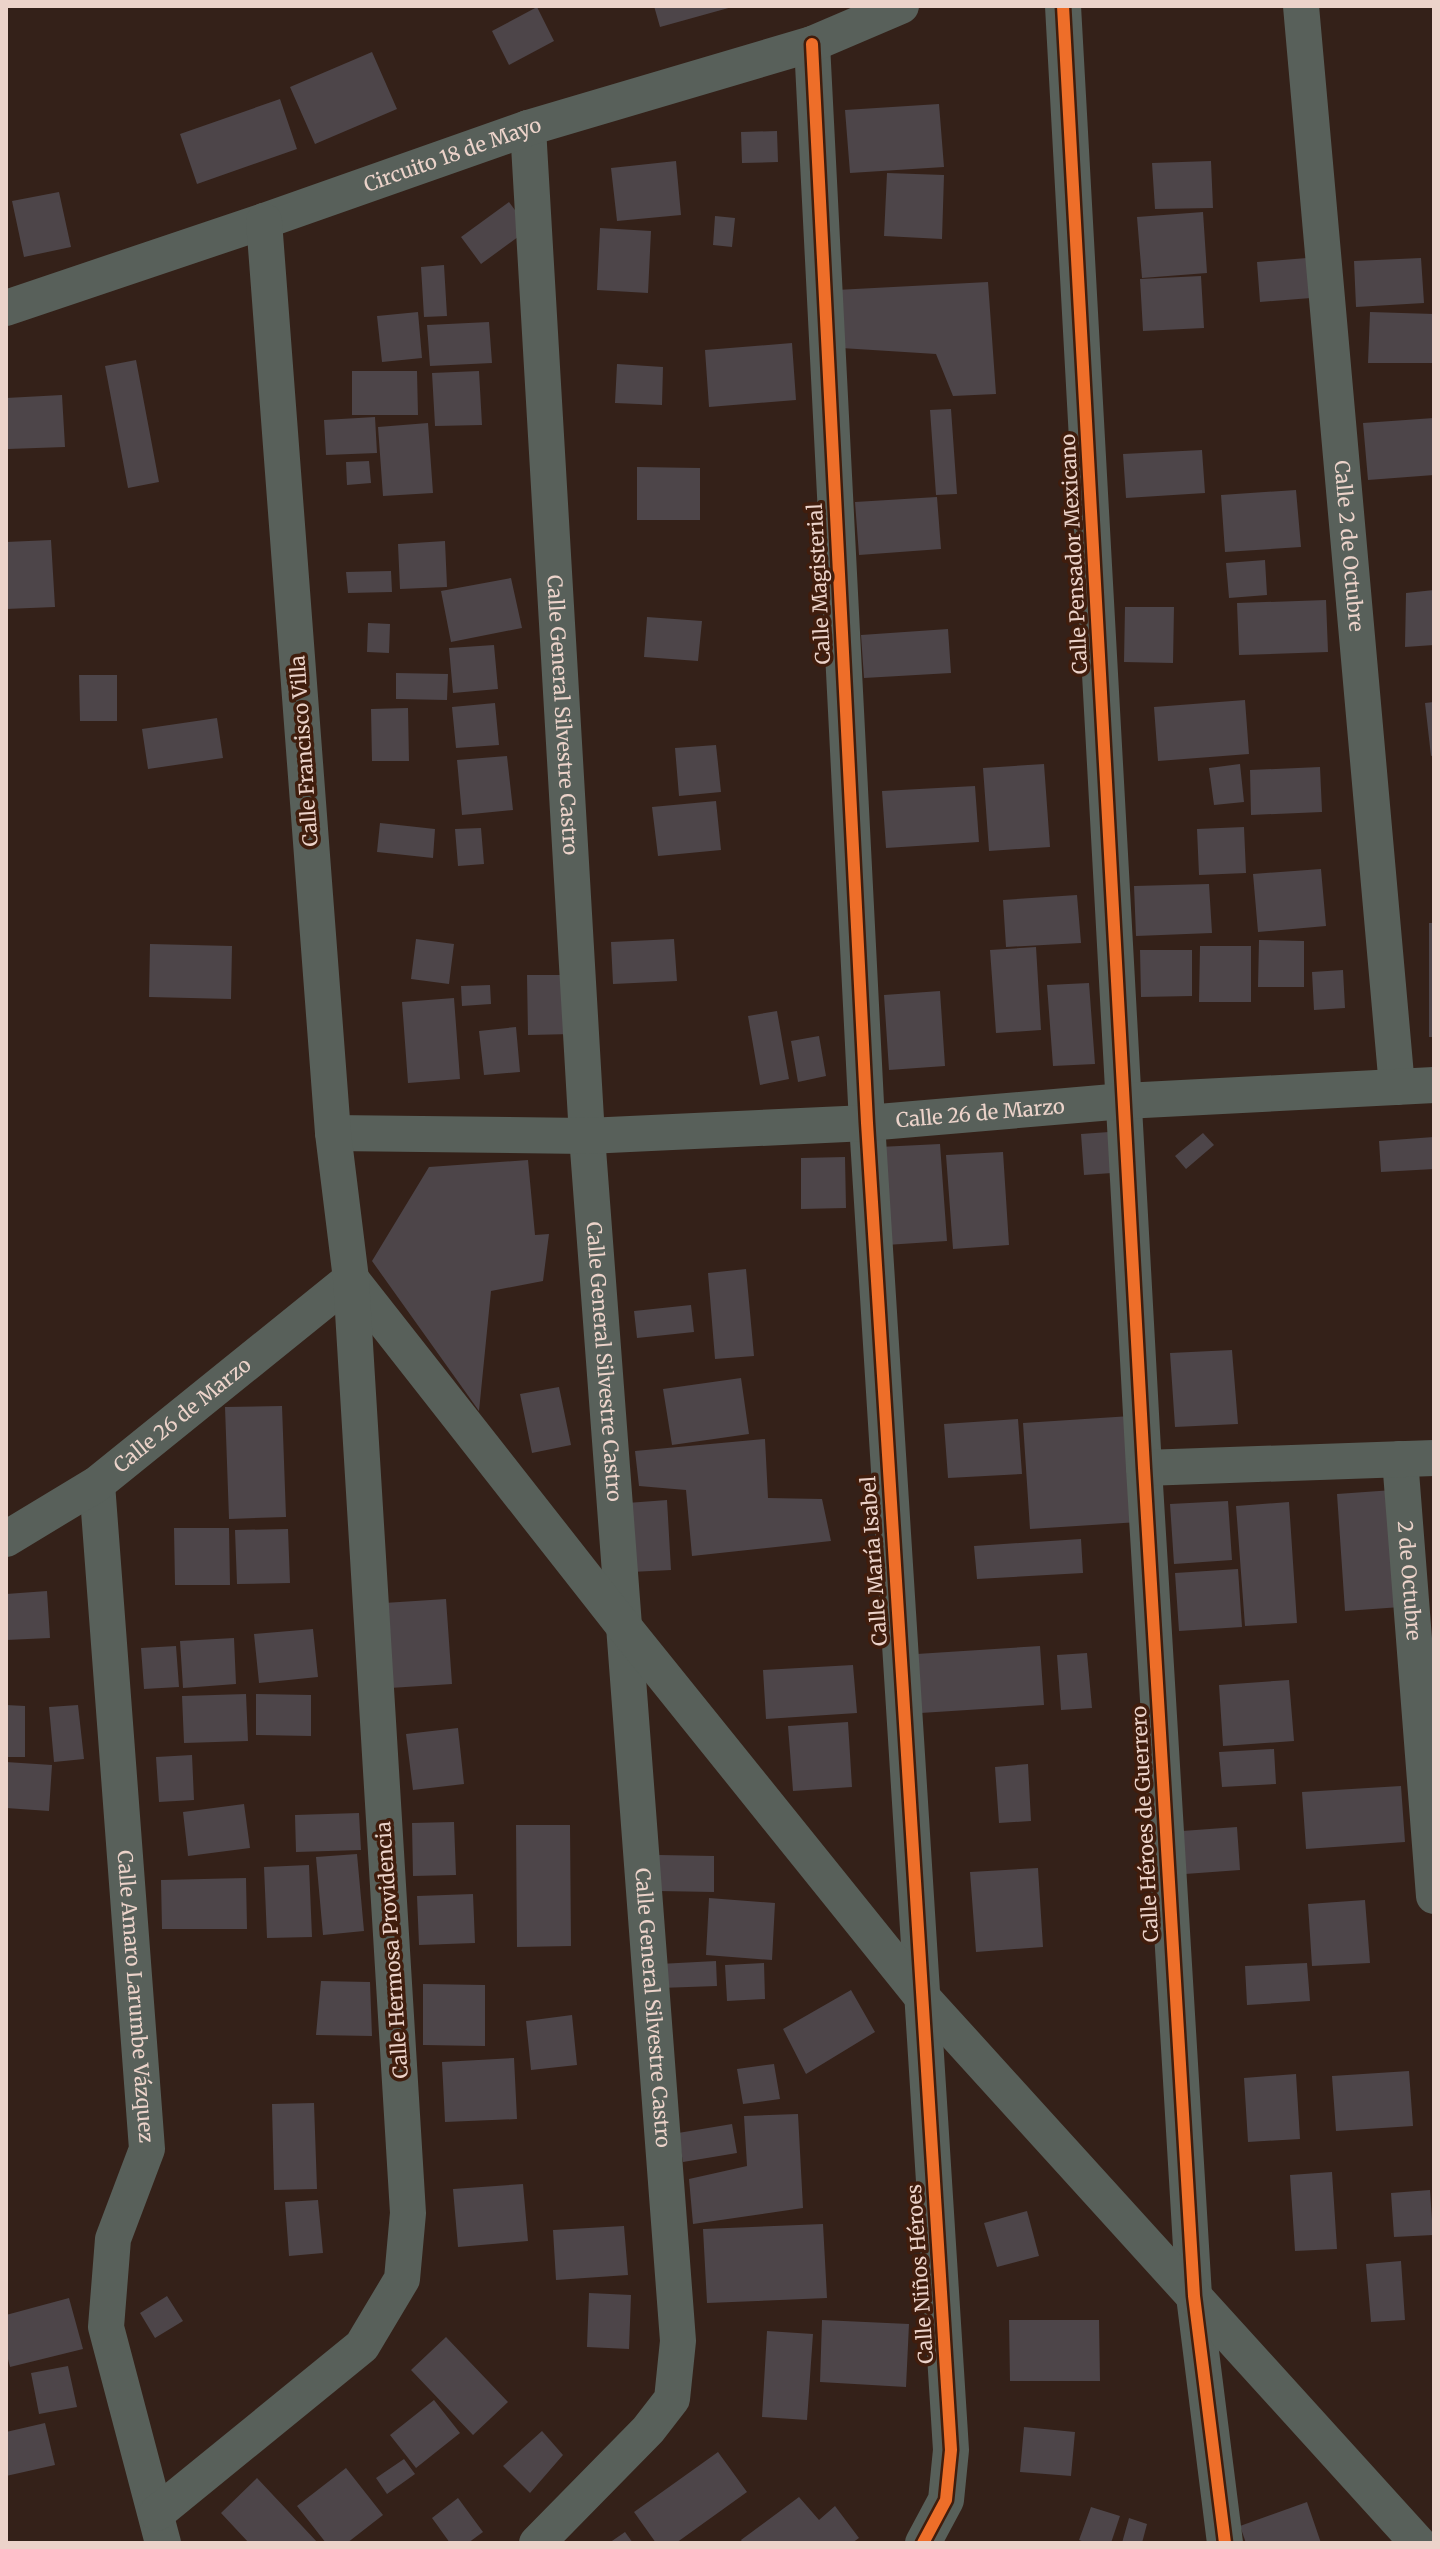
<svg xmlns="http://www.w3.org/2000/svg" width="1440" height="2549" viewBox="0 0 1440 2549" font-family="Merriweather,serif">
	<rect width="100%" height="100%" fill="#342119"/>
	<path fill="#4d4549" d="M654,6H732V7L660,27Z
		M537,7L554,41L509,65L492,31Z
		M372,52L397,109L315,144L290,87Z
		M280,99L297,149L197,184L180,134Z
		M939,104L944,167L850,173L845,110Z
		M777,131L778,162L742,163L741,132Z
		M676,161L681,215L617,221L611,168Z
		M1211,161L1213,208L1155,209L1152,163Z
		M887,173L944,175L942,239L884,236Z
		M59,192L71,247L24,257L12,201Z
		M509,202L529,229L481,264L461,237Z
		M1203,212L1207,273L1142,278L1137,217Z
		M715,216L735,218L732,247L713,245Z
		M600,228L651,231L648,293L597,290Z
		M1307,258L1311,298L1260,302L1257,262Z
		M1421,258L1424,303L1356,307L1354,261Z
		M444,265L447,316L424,317L421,267Z
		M1201,276L1204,328L1143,331L1140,279Z
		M988,282L996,394L953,396L936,354L841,348L836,290Z
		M418,312L422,358L382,362L377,316Z
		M1370,312L1434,314V363H1368Z
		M489,322L492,363L430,366L427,325Z
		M792,343L796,400L709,407L705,350Z
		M136,360L159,482L128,488L105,366Z
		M617,364L663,367L662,405L615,403Z
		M352,371H417L418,415H352Z
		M479,371L482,425L435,426L432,373Z
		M62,395L65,447L8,449L6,398Z
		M951,409L957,494L936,495L930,410Z
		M375,417L377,453L326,455L324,420Z
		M1434,418V475L1368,480L1363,423Z
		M428,423L433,493L383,496L378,427Z
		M1202,450L1205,493L1126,498L1123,454Z
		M369,461L371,483L347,485L346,462Z
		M637,467L700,468V520H637Z
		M1296,490L1301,547L1225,552L1221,495Z
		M937,497L941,549L859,555L855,502Z
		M51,540L55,607L6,609V542Z
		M445,541L447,587L400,589L398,544Z
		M1265,560L1267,595L1229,598L1226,563Z
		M391,571L392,592L348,593L346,572Z
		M511,578L522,628L451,642L441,591Z
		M1434,590V645L1405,647L1406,593Z
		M1326,600L1328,652L1239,655L1237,603Z
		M1125,607H1174L1173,663L1124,662Z
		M647,617L702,621L698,661L644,657Z
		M368,623L390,624L389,653L367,652Z
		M948,629L951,673L864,678L861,635Z
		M494,645L498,689L453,693L449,648Z
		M396,673L448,674L447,700L396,699Z
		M79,675H117V721H80Z
		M1245,700L1249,754L1158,761L1154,707Z
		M1434,702V755L1431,756L1425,703Z
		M495,703L499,745L456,748L452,707Z
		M408,708L409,761H372L371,709Z
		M217,718L223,758L148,769L142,729Z
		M716,745L721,792L679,796L675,748Z
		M507,756L513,810L462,815L457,760Z
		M1044,764L1050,847L989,851L983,768Z
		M1240,764L1244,802L1214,805L1209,768Z
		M1320,767L1322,812L1251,815L1250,770Z
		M975,786L979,842L886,848L882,791Z
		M716,801L721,850L658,856L652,807Z
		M380,823L435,829L433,858L377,852Z
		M1244,827L1246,873L1199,875L1197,829Z
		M481,828L484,864L458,866L455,829Z
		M1321,869L1326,926L1258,932L1253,874Z
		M1209,884L1212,933L1136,936L1134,886Z
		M1077,895L1081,943L1006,947L1003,900Z
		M1429,923H1434V1037H1429Z
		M416,939L454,944L449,984L411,979Z
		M674,939L677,981L613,984L611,942Z
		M1259,940L1304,941V987H1258Z
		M150,944L232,946L231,999L149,997Z
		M1200,946H1251V1002H1199Z
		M1036,947L1041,1030L996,1033L990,950Z
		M1140,950H1192V996L1141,997Z
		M1343,970L1345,1008L1314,1010L1312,972Z
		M527,975H571L573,1034L528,1035Z
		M1089,983L1095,1064L1053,1066L1047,985Z
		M490,985L491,1004L462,1006L461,986Z
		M940,991L945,1066L889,1070L884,995Z
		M454,998L460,1079L408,1083L402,1002Z
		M777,1011L789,1079L760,1085L748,1016Z
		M516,1027L520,1072L484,1075L479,1031Z
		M819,1036L826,1076L798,1082L791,1041Z
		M1109,1132L1112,1173L1084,1175L1081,1134Z
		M1203,1133L1214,1145L1186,1169L1175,1156Z
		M1434,1137V1169L1381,1172L1379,1141Z
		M940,1144L947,1241L886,1245L879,1147Z
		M1003,1152L1009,1245L953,1249L946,1155Z
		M845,1157L846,1208L801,1209V1158Z
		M528,1160L535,1235L549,1234L543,1281L491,1291L479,1411L372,1261L429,1167Z
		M746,1269L754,1356L715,1359L708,1273Z
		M691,1305L694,1332L637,1338L634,1311Z
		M1232,1350L1238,1424L1175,1427L1170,1353Z
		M741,1378L749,1434L672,1445L663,1389Z
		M559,1387L571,1445L532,1453L520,1394Z
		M282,1406L286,1517L229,1519L225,1407Z
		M1131,1416L1139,1522L1030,1529L1023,1423Z
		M1018,1419L1022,1474L948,1478L944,1424Z
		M765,1439L768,1498L822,1499L831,1541L692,1556L686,1490L639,1486L635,1451Z
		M1393,1490L1401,1607L1345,1611L1337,1494Z
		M667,1500L671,1570L631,1572L627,1503Z
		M1228,1501L1232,1560L1174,1564L1170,1504Z
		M1289,1502L1297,1623L1245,1626L1236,1506Z
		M174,1528H229L230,1585H175Z
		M288,1529L290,1583L237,1584L235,1530Z
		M1081,1539L1083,1573L977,1579L974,1546Z
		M1238,1569L1242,1627L1179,1631L1175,1573Z
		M47,1591L50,1638L6,1640V1594Z
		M446,1599L452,1684L390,1688L384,1603Z
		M313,1629L318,1677L259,1683L254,1634Z
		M234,1638L236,1684L183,1688L180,1641Z
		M176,1646L179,1687L144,1689L141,1648Z
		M1040,1646L1044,1705L905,1714L901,1655Z
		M1087,1653L1092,1708L1061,1710L1057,1655Z
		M853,1665L857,1713L766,1719L763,1670Z
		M1289,1680L1294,1741L1223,1746L1219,1685Z
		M246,1694L248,1741L184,1743L182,1696Z
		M256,1694L311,1695V1736L256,1735Z
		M6,1705L25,1706V1757H6Z
		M78,1705L84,1759L54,1762L49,1707Z
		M848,1722L852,1787L793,1791L788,1726Z
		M458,1728L464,1784L413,1790L406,1734Z
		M1274,1749L1276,1784L1222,1787L1219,1752Z
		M192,1755L194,1800L159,1802L156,1757Z
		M6,1762L52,1765L49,1811L6,1808Z
		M1028,1764L1031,1821L999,1823L995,1767Z
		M1401,1786L1405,1842L1306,1849L1302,1792Z
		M244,1804L250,1848L188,1856L183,1812Z
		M359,1813L361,1850L296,1852L295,1815Z
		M454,1822L456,1875L413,1876L412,1823Z
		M516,1825H570L571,1946L517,1947Z
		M1237,1827L1240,1870L1185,1874L1182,1831Z
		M357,1854L364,1931L323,1935L316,1857Z
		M659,1855L714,1856V1892L658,1891Z
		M309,1865L312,1937L267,1938L264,1867Z
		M1038,1868L1043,1947L976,1952L970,1872Z
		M246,1878L247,1929H162L161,1880Z
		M473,1894L475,1943L419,1945L417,1896Z
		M709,1898L775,1903L772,1960L706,1955Z
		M1365,1900L1370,1963L1312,1966L1308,1904Z
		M716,1961L717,1986L660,1988L659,1964Z
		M764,1963L765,1999L727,2001L725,1965Z
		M1307,1963L1310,2001L1247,2005L1245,1966Z
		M321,1981L370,1982L372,2036L316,2035Z
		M423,1984L485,1985V2046L423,2045Z
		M851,1990L875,2032L806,2074L783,2029Z
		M572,2015L577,2065L531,2070L526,2021Z
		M514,2058L517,2119L445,2122L442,2062Z
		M774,2064L780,2099L743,2104L737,2069Z
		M1409,2071L1413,2126L1336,2131L1332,2076Z
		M1296,2074L1300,2139L1248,2142L1244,2078Z
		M314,2103L317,2189L274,2190L272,2104Z
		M798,2114L803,2208L693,2224L689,2179L747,2166L744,2116Z
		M732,2124L737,2153L683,2162L678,2133Z
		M1332,2172L1337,2249L1295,2251L1290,2175Z
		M523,2184L528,2241L458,2247L453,2189Z
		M1430,2190L1433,2235L1394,2237L1391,2193Z
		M318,2200L323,2253L289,2256L285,2202Z
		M1027,2211L1039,2256L997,2267L984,2223Z
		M823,2224L827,2298L707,2303L703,2229Z
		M624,2226L628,2275L556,2280L553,2230Z
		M1401,2261L1405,2320L1371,2322L1366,2264Z
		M589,2293L631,2295L629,2349L587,2347Z
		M167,2296L183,2321L155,2338L140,2313Z
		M69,2298L83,2349L10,2367L6,2351V2315Z
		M822,2320L909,2324L906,2387L820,2382Z
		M1009,2320H1099L1100,2381H1010Z
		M767,2331L813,2334L807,2420L762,2417Z
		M446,2337L508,2402L473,2435L411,2370Z
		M68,2366L77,2407L39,2414L31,2373Z
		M434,2400L460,2433L416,2468L390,2435Z
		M45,2423L55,2465L6,2476V2432Z
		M1024,2427L1075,2432L1071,2476L1020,2472Z
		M542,2431L563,2455L530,2493L503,2466Z
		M718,2452L747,2492L676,2543H656L634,2512Z
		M404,2459L415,2474L387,2494L376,2478Z
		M346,2468L383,2515L347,2543H326L297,2506Z
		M257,2478L318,2543H249L221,2513Z
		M799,2497L819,2520L835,2506L859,2538L852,2543H743L741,2540Z
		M458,2498L483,2532L468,2543H450L432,2518Z
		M1307,2502L1321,2543H1246L1240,2526Z
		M1091,2507L1120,2516L1111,2543H1087L1079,2540Z
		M1129,2518L1147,2524L1142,2543H1122Z
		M625,2532L633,2543H609Z"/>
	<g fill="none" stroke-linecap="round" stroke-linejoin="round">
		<g stroke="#58605a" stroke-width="36">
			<path d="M1063,6L1144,1468L1194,2296L1225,2543"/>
			<path id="s1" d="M1301,6L1397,1087"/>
			<path d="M812,44L867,1123L951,2450L946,2500L923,2543"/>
			<path id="s2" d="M528,128L587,1136L678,2341L672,2399L648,2430L537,2543"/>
			<path id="s3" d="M6,308L264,221L528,128L812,44L901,6"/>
			<path id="s4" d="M333,1133L587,1136L867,1123L1124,1101L1434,1085"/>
			<path d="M351,1279L625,1628L922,1997L1418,2543"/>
			<path id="s5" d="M1400,1459L1434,1896"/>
			<path d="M1144,1468L1434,1458"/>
			<path id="s6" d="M97,1484L147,2149L113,2239L106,2327L163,2543"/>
			<path id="s7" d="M6,1539L97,1484L351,1279"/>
			<path d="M157,2513L362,2346L402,2279L408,2213L351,1279L333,1133L264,221"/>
		</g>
		<g stroke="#401d0d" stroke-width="17">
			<path id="cycleway" d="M1063,6L1144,1468L1194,2296L1225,2543
				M812,44L867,1123L951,2450L946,2500L923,2543"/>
		</g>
		<use href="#cycleway" stroke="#ee6e29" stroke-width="12"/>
	</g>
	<g text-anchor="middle" stroke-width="7" stroke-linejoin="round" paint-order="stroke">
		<g font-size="20" fill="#ecd3ca" stroke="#401d0d">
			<text dy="7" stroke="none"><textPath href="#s3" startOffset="472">Circuito 18 de Mayo</textPath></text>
			<text dy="7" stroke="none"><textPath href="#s1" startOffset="542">Calle 2 de Octubre</textPath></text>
			<text transform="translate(1074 554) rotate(-93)" y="7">Calle Pensador Mexicano</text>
			<text transform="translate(819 584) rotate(-93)" y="7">Calle Magisterial</text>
			<text dy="7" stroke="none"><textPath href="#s2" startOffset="588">Calle General Silvestre Castro</textPath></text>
			<text transform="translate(304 751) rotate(-94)" y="7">Calle Francisco Villa</text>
			<text dy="7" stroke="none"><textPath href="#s4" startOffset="648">Calle 26 de Marzo</textPath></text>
			<text dy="7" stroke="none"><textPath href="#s2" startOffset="1236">Calle General Silvestre Castro</textPath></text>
			<text dy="7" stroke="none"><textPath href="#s7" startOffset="216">Calle 26 de Marzo</textPath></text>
			<text transform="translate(874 1561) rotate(-94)" y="7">Calle María Isabel</text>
			<text dy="7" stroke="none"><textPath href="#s5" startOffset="122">2 de Octubre</textPath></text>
			<text transform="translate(1145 1824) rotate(-93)" y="7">Calle Héroes de Guerrero</text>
			<text transform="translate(392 1950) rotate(-94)" y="7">Calle Hermosa Providencia</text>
			<text dy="7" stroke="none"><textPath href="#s6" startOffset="514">Calle Amaro Larumbe Vázquez</textPath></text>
			<text dy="7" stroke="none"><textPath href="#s2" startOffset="1884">Calle General Silvestre Castro</textPath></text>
			<text transform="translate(920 2274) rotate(-94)" y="7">Calle Niños Héroes</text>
		</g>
	</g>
	<rect width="1440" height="2549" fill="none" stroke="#ecd3ca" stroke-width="16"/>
</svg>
